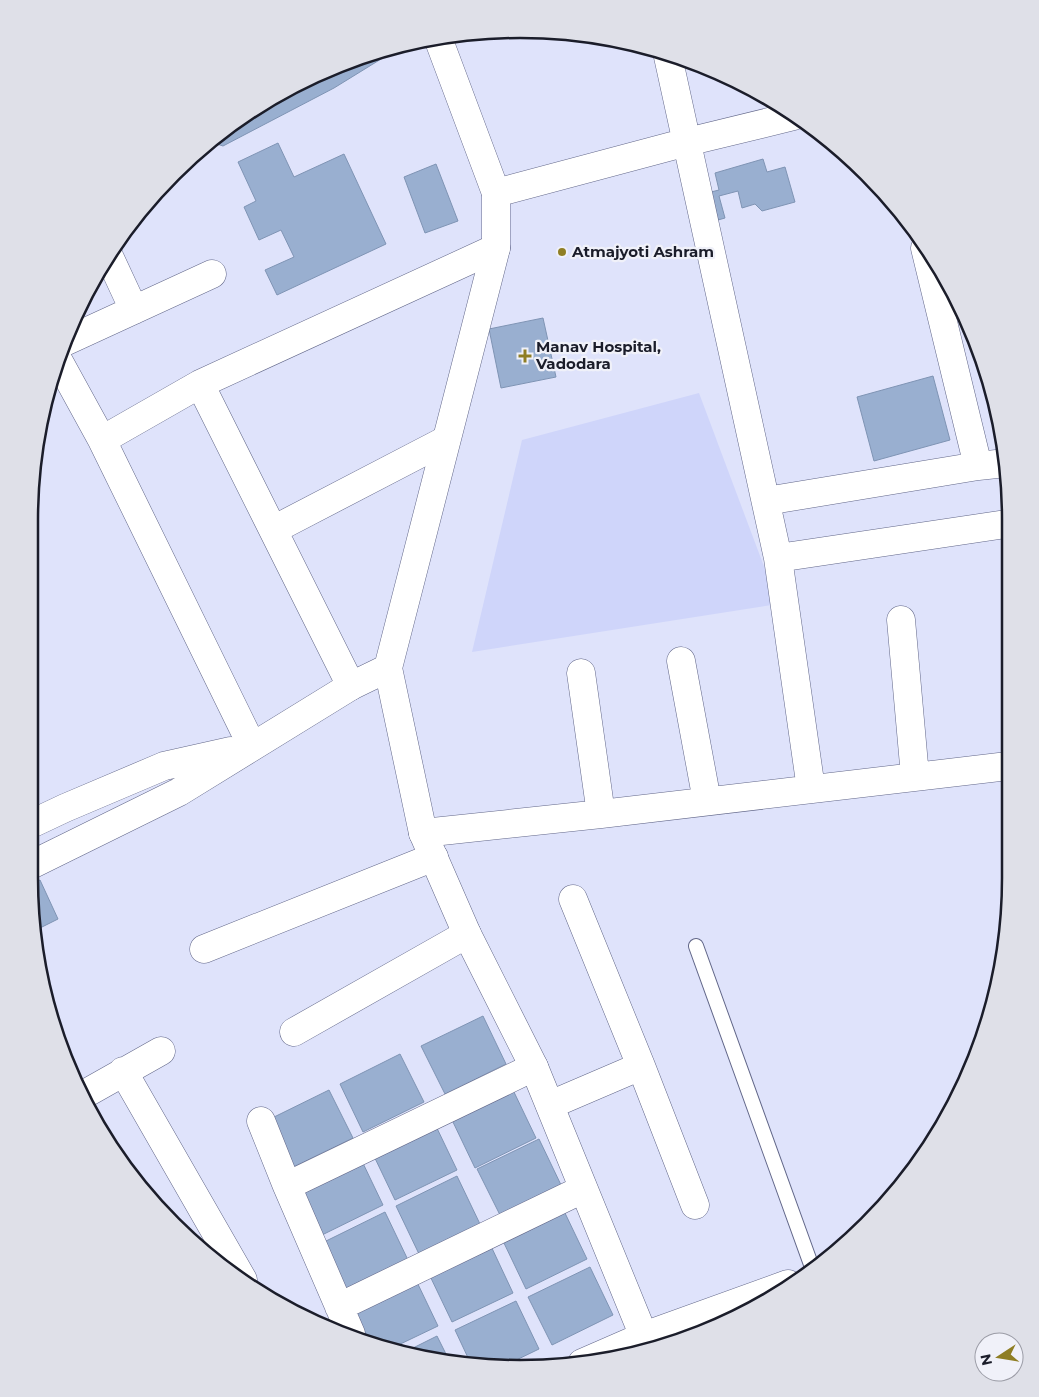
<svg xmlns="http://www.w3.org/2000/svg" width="1039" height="1397" viewBox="0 0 1039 1397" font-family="Montserrat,sans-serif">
	<rect width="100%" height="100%" fill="#dfe3fb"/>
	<path fill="#cfd5fa" d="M699,393L778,604L472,652L522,440Z"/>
	<path fill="#99afd0" stroke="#7f94b4" d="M407,43L334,88L223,146L208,141L221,130L303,79L393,45Z
		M278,143L294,177L344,154L386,244L277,295L265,270L294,257L281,230L259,240L244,207L256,201L238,162Z
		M763,159L767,172L785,167L795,202L762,211L755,204L742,208L738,191L719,196L725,218L718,220L711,192L719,190L715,173Z
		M436,164L458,221L425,233L404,177Z
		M543,318L556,377L501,388L489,329Z
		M933,376L950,440L874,461L857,397Z
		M40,880L58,919L36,930L30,885Z
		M483,1016L506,1064L445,1094L421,1046Z
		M400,1054L424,1102L363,1132L340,1084Z
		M329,1090L353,1138L291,1168L268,1120Z
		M513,1090L536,1138L475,1168L452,1120Z
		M434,1122L457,1170L395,1200L372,1152Z
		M539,1139L562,1187L501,1217L477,1169Z
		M360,1157L383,1205L322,1235L298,1187Z
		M457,1176L480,1224L419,1254L396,1206Z
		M564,1211L587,1259L526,1289L503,1241Z
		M385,1212L408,1260L347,1290L324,1242Z
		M490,1244L513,1293L452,1322L429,1274Z
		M590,1267L613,1315L552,1345L528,1297Z
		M415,1278L438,1326L392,1348L369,1340L353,1308Z
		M516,1301L539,1349L508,1364L470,1362L455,1330Z
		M437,1336L449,1360L423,1359L405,1352Z"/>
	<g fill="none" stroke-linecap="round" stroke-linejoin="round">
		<g stroke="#626789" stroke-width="16">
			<path id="service" d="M696,946L813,1270"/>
		</g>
		<g stroke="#626789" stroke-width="29">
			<path id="minor" d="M667,52L778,558L1006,524
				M496,193L687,142L794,116
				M925,248L978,466
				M108,254L134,310
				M62,343L212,274
				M57,358L102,440L252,746
				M200,384L351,686
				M102,440L200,384L496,248
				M766,501L978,466L1006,463
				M273,530L446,440
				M778,558L811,789
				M901,620L915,776
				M681,661L707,801
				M581,673L601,814
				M423,833L601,814L1008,766
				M573,899L641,1066L695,1205
				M204,949L434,857
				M294,1032L467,934
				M123,1071L243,1280
				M83,1095L161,1051
				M550,1105L641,1066
				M261,1121L287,1186L351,1334
				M287,1186L534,1067
				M339,1307L583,1189
				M582,1363L644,1336L788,1284"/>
		</g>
		<g stroke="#626789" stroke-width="29">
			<path id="tertiary" d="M438,38L496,193V248L388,668L423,833L467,934L534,1067L649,1349
				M29,825L65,808L164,766L231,751
				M29,866L179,792L351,686L388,668"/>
		</g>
		<use href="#service" stroke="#fff" stroke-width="14"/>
		<use href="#minor" stroke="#fff" stroke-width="28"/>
		<use href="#tertiary" stroke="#fff" stroke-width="28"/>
	</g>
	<g fill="#8f7e24" stroke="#f0f1f9" stroke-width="2">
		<circle cx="562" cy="252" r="5"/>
		<path d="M522.5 348.5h5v5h5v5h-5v5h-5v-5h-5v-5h5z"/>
	</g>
	<g text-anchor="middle" stroke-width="4.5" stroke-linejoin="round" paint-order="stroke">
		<g font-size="15" font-weight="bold" fill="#1b1d2a" stroke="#f0f1f9" text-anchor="start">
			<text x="572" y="257">Atmajyoti Ashram</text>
			<text x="536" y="352">Manav Hospital,<tspan x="536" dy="17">Vadodara</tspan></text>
		</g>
	</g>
	<path d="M0 0H1039V1397H0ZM520 38H520A482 482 0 0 1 1002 520V878A482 482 0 0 1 520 1360H520A482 482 0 0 1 38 878V520A482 482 0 0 1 520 38Z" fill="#dfe0e8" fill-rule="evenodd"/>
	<path fill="none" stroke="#1b1d2a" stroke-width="2.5" d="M520 38H520A482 482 0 0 1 1002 520V878A482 482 0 0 1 520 1360H520A482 482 0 0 1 38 878V520A482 482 0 0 1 520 38Z"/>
	<g transform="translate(999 1357) rotate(258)"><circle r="24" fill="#f0f1f9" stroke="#9b9ca6"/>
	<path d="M0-4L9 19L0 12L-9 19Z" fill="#8f7e24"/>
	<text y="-8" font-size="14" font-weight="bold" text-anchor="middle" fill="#1b1d2a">N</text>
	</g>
</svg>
